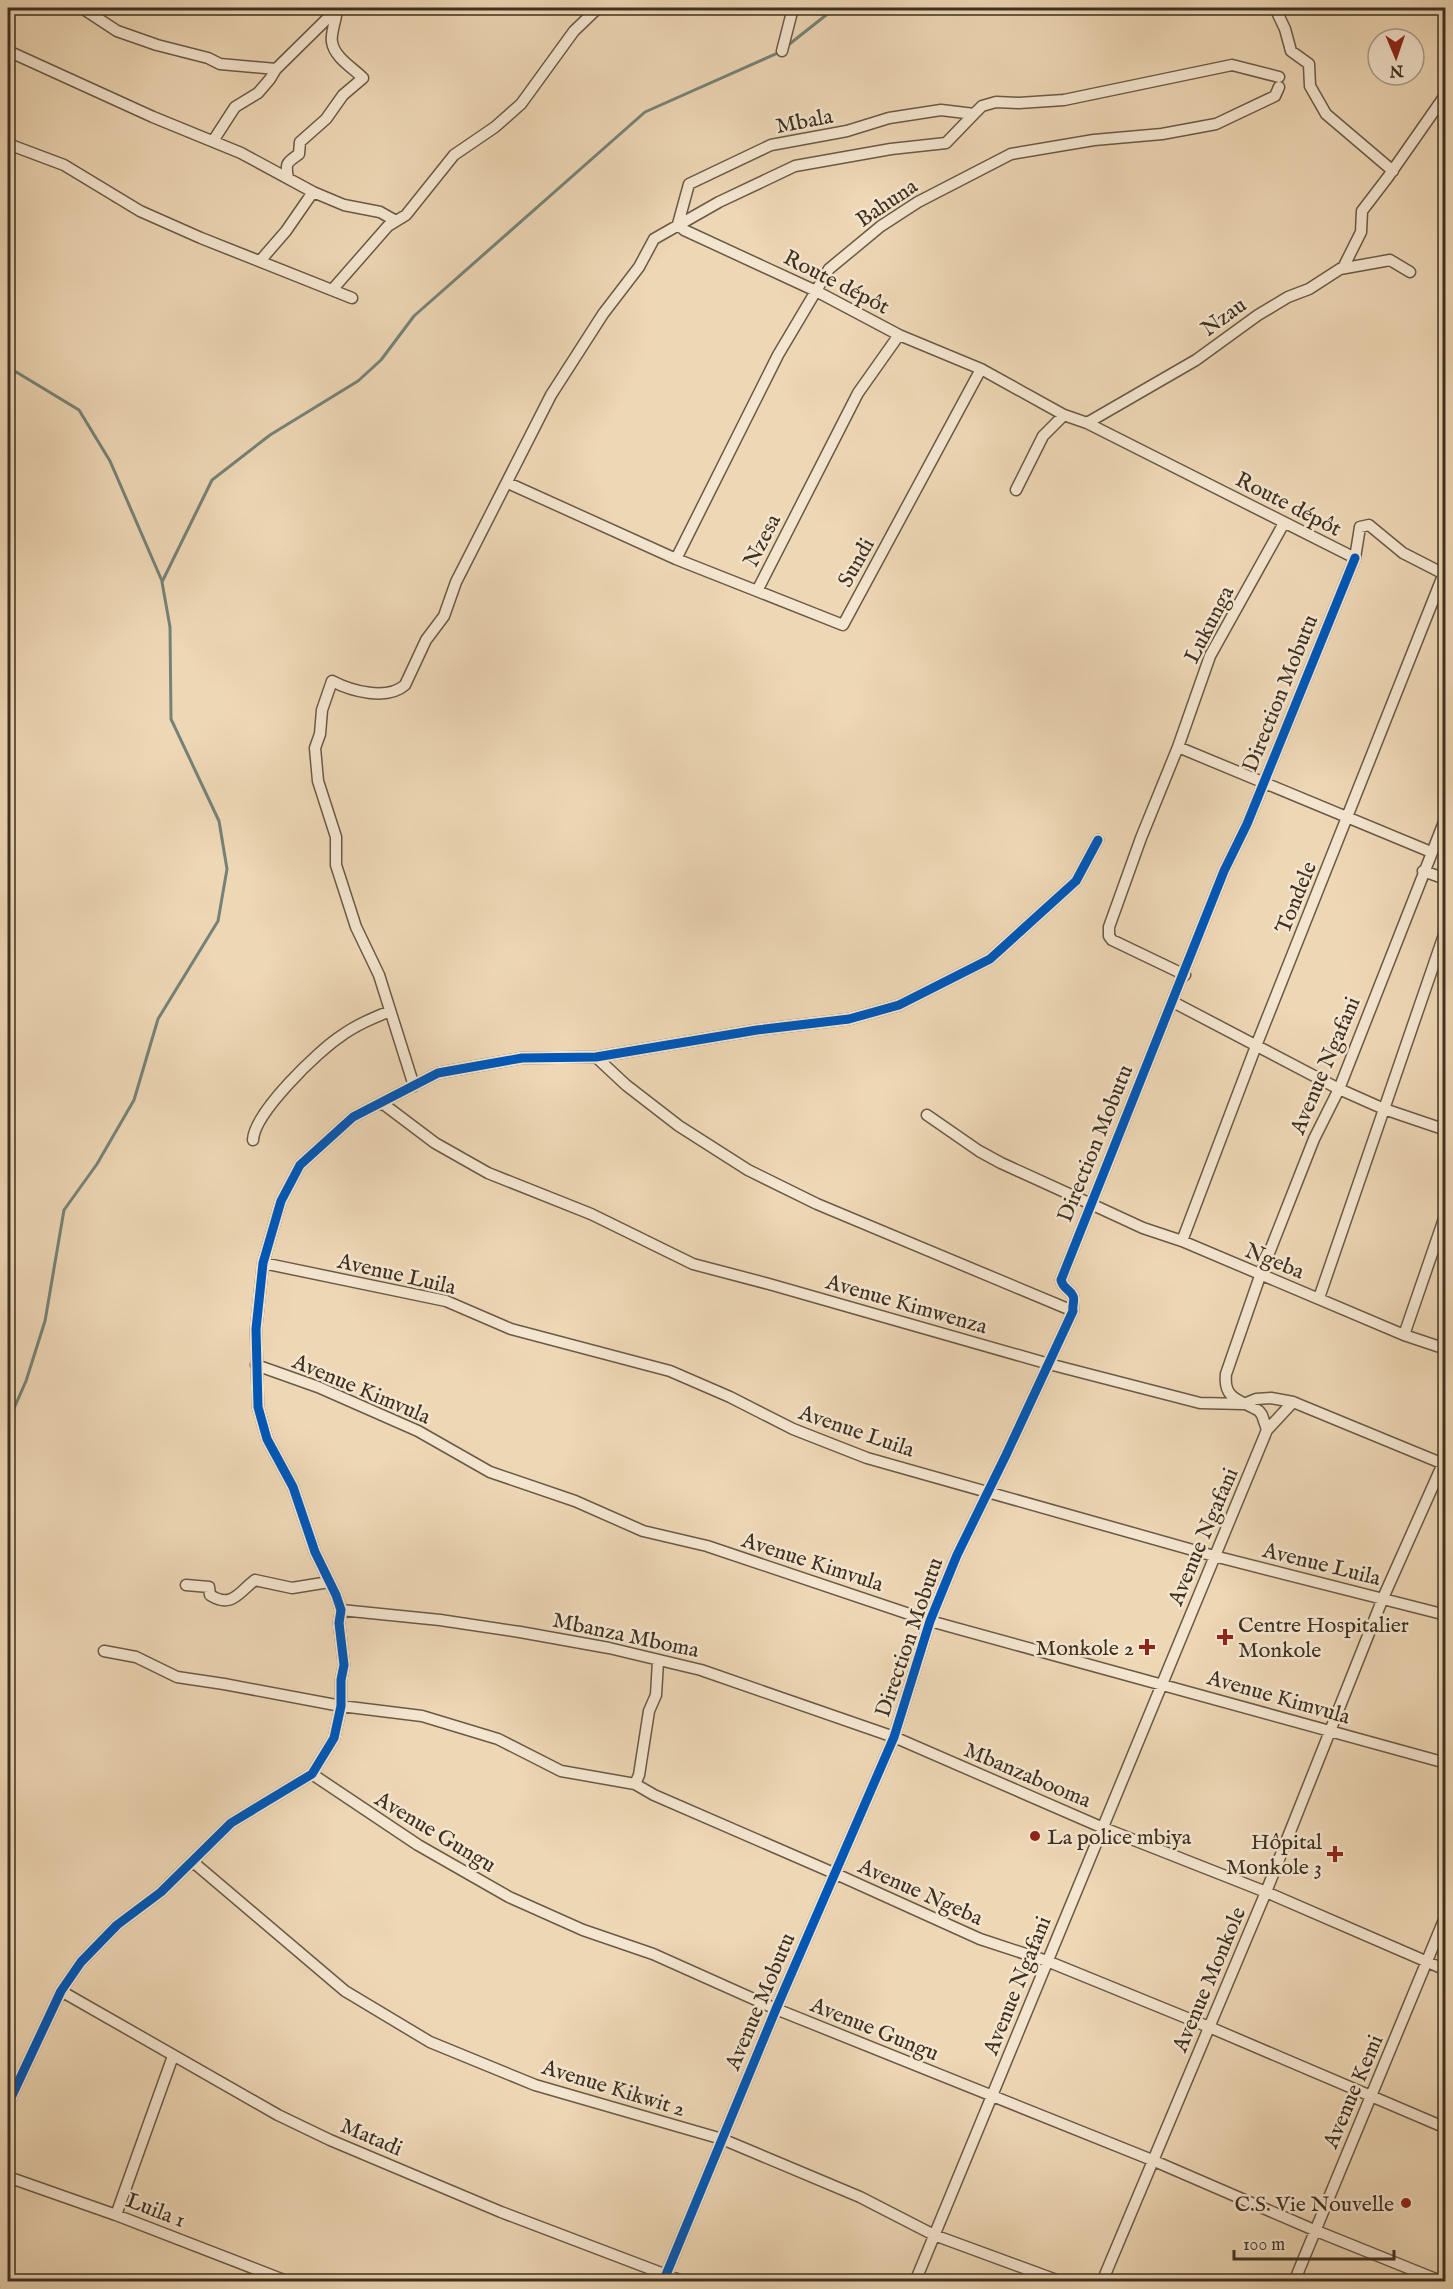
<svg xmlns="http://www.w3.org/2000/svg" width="1453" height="2289" viewBox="0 0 1453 2289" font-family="'IM FELL English',serif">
	<rect width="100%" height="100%" fill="#eed7b5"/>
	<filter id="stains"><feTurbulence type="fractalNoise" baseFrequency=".00333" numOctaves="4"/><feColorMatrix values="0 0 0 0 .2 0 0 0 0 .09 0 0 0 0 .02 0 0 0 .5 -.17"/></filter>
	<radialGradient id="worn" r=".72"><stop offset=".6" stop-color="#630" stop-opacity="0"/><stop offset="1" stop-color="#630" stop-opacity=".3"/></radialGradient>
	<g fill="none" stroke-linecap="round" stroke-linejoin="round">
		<path stroke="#758278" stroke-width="3" d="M787,46L835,8
			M8,367L79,410L110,461L162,581
			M8,1422L26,1381L45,1321L64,1210L97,1164L134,1100L158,1019L218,921L227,869L219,821L171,719L170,627L162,582L212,480L270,435L358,381L381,360L414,316L645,112L780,52"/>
		<g stroke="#695a46" stroke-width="13">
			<path id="minor" d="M82,8L117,31L157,45L208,58L220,64L276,69
				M1275,8L1285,29L1291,51L1309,64L1310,86L1326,114L1393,171
				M8,51L153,117L241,153L313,192L344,205L380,212L396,221
				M782,51L793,8
				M213,141L235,107L258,93L270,79L276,69L338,8
				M8,144L64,165L140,211L201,238L352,298
				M288,178C285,162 287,163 299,154L300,142L326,119L343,95L363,78C353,68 334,57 332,42C330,34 337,18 337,8
				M678,224L689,184L771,145L847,131L889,118L941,110L974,114L982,106L996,102L1019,103L1064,100L1232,65L1279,77
				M678,224L684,230L816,291L899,335L981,369
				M260,261L286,231L313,192
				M1343,268L1361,232L1362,211L1388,177L1446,94
				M332,290L388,226L406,215L454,155L495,127L521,104L574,31L598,8
				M1087,423L1355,558L1360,527L1369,525L1403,553L1446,575
				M508,483L676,559L757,591L858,393L899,335
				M1016,490L1043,436L1064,415
				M676,559L778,355L829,269L881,226L918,202L1011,154L1094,140L1162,134L1216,124L1275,96L1279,87
				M757,591L843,625L981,369L1064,415L1087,423L1196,360L1258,315L1288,297L1309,289L1340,269L1390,260L1410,272
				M1178,747L1210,656L1284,523
				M1423,871L1446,879
				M1185,975L1112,940L1109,936V927L1141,838L1178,747L1431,852
				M1173,1002L1339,1089L1384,1109L1446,1130
				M596,1057L626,1085L679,1126L748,1170L817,1204L1073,1311
				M414,1086L379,975L356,927L336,865V837L318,781L315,748L320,734L322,710L332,681C351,691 387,701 405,685L426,640L444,616L456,582L551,395L603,314L639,267L654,239L719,202L795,166L891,149L946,143L974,114
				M382,1103L435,1143L488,1173L591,1214L693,1264L769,1284L1049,1364L1200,1403L1244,1404L1256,1399L1271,1398L1293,1402L1446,1465
				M927,1115L979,1151L1001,1163L1091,1204L1143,1228L1182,1241L1404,1335L1446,1349
				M253,1140C254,1113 318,1051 341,1036C356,1025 373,1018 390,1011
				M1182,1241L1256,1046L1446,568
				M263,1263L446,1301L511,1329L670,1371L730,1397L793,1429L867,1458L1214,1556L1446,1615
				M1319,1298L1446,929
				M1404,1335L1446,1213
				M256,1365L318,1387L418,1431L490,1472L575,1501L643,1531L707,1546L930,1621L1446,1763
				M1267,1430L1293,1402
				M186,1585L209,1587L210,1595C232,1609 239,1592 255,1580L292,1588L329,1582
				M341,1610L440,1620L520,1632L609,1648L701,1670L894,1737L1101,1827L1266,1892L1446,1970
				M104,1651L136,1657L177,1677L224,1684L341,1706L422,1716L498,1739L561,1771L635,1784L654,1795L836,1874L980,1939L1047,1961L1209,2027L1446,2128
				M312,1774L418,1845L509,1897L583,1930L653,1954L776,2009L1152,2160L1314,2230L1443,2282
				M635,1784L639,1775L649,1711L656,1695L658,1661
				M193,1862L345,1991L430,2042L535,2085L722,2139L860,2197L934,2235L1062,2282
				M61,1991L278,2115L330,2140L501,2212L685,2282
				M8,2104L61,1991L81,1962L117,1925L161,1892L231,1823L312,1774L334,1738L341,1706V1680L344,1665L339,1623L341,1610L336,1595L315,1552L293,1487L267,1439L258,1407L256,1329L263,1263L281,1201L300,1165L353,1117L438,1073L522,1058L596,1057L757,1030L849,1019L899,1005L990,959L1076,881L1098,840
				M8,2177L116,2215L289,2282
				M116,2215L173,2056
				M663,2282L776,2009L894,1737L930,1621L957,1555L1006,1455L1073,1311C1072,1306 1075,1300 1073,1296C1070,1289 1063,1289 1061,1280L1224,871L1247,824L1355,558
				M915,2282L1267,1430L1262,1415L1259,1411C1241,1400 1223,1400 1226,1374L1260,1276L1314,1139L1339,1089L1446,817
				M1102,2282L1266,1892L1383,1598L1445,1459
				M1294,2282L1446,1915"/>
		</g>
		<use href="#minor" stroke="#f4e5cf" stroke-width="10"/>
		<g stroke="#f4e5cf" stroke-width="13">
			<path id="cycleway" d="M8,2104L61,1991L81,1962L117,1925L161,1892L231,1823L312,1774L334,1738L341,1706V1680L344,1665L339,1623L341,1610L336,1595L315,1552L293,1487L267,1439L258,1407L256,1329L263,1263L281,1201L300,1165L353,1117L438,1073L522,1058L596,1057L757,1030L849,1019L899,1005L990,959L1076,881L1098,840
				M663,2282L776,2009L894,1737L930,1621L957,1555L1006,1455L1073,1311C1072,1306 1075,1300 1073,1296C1070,1289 1063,1289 1061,1280L1224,871L1247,824L1355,558"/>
		</g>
		<use href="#cycleway" stroke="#0057b8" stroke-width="9"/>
	</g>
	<g fill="#8f2418" stroke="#f4e5cf" stroke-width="2">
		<path d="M1222 1628h6v6h6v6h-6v6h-6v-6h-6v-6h6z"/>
		<path d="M1144 1638h6v6h6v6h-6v6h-6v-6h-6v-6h6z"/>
		<circle cx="1035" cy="1836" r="6"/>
		<path d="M1332 1845h6v6h6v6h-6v6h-6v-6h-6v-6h6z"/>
		<circle cx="1406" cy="2203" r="6"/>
	</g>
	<g text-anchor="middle" stroke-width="5" stroke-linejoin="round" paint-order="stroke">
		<g font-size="22" fill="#3d3021" stroke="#f4e5cf">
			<text transform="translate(804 120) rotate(-11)" y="8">Mbala</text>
			<text transform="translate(886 202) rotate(-34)" y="8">Bahuna</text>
			<text transform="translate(837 281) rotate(27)" y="8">Route dépôt</text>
			<text transform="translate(1223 316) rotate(-36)" y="8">Nzau</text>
			<text transform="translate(1289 503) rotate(27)" y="8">Route dépôt</text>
			<text transform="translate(761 540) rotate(-63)" y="8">Nzesa</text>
			<text transform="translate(855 562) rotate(-61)" y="8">Sundi</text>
			<text transform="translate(1208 624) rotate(-63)" y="8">Lukunga</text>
			<text transform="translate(1279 693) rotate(-68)" y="8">Direction Mobutu</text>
			<text transform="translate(1295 897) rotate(-68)" y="8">Tondele</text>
			<text transform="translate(1324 1065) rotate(-67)" y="8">Avenue Ngafani</text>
			<text transform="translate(1094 1143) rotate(-68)" y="8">Direction Mobutu</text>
			<text transform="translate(1275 1260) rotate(22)" y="8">Ngeba</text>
			<text transform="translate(397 1273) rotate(13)" y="8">Avenue Luila</text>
			<text transform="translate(907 1303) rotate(16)" y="8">Avenue Kimwenza</text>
			<text transform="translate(362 1388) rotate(23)" y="8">Avenue Kimvula</text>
			<text transform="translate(857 1430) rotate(19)" y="8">Avenue Luila</text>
			<text transform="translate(1202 1536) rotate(-67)" y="8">Avenue Ngafani</text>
			<text transform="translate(813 1561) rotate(18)" y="8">Avenue Kimvula</text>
			<text transform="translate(1322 1563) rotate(14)" y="8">Avenue Luila</text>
			<text transform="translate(626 1634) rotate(12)" y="8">Mbanza Mboma</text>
			<text transform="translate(908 1637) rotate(-71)" y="8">Direction Mobutu</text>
			<text transform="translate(1279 1696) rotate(16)" y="8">Avenue Kimvula</text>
			<text transform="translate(1028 1774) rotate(23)" y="8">Mbanzabooma</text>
			<text transform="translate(436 1831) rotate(31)" y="8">Avenue Gungu</text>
			<text transform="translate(921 1891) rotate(24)" y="8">Avenue Ngeba</text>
			<text transform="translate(1208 1979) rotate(-67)" y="8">Avenue Monkole</text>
			<text transform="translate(1016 1985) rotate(-68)" y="8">Avenue Ngafani</text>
			<text transform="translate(759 2001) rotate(-67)" y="8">Avenue Mobutu</text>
			<text transform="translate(875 2028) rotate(22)" y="8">Avenue Gungu</text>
			<text transform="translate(614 2087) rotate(17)" y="8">Avenue Kikwit 2</text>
			<text transform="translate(1352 2091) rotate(-67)" y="8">Avenue Kemi</text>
			<text transform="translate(372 2136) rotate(23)" y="8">Matadi</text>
			<text transform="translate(156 2209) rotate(21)" y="8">Luila 1</text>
		</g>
		<g font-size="22" fill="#3d3021" stroke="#f4e5cf" text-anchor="end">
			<text x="1238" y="1632" text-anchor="start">Centre Hospitalier<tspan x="1238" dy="25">Monkole</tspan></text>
			<text x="1134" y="1655">Monkole 2</text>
			<text x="1047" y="1844" text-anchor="start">La police mbiya</text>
			<text x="1322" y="1849">Hôpital<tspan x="1322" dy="25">Monkole 3</tspan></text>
			<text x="1394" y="2211">C.S. Vie Nouvelle</text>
		</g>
	</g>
	<rect width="1453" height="2289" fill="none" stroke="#eed7b5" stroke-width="30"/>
	<rect x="9" y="9" width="1435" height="2271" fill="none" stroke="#3d3021" stroke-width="3"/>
	<rect x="15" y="15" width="1423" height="2259" fill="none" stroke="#3d3021" stroke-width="1.5"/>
	<g transform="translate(1396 57) rotate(178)"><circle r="28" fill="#f4e5cf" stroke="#ab9d89" stroke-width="1.5"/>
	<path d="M0-4.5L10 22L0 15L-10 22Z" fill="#8f2418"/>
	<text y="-9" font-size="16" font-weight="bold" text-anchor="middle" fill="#3d3021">N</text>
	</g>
	<path d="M1234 2250v9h160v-9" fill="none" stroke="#3d3021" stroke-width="3"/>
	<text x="1243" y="2250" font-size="18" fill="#3d3021" stroke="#f4e5cf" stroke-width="4.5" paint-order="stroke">100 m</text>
	<rect width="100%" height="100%" filter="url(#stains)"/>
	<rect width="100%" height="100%" fill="url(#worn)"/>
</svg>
